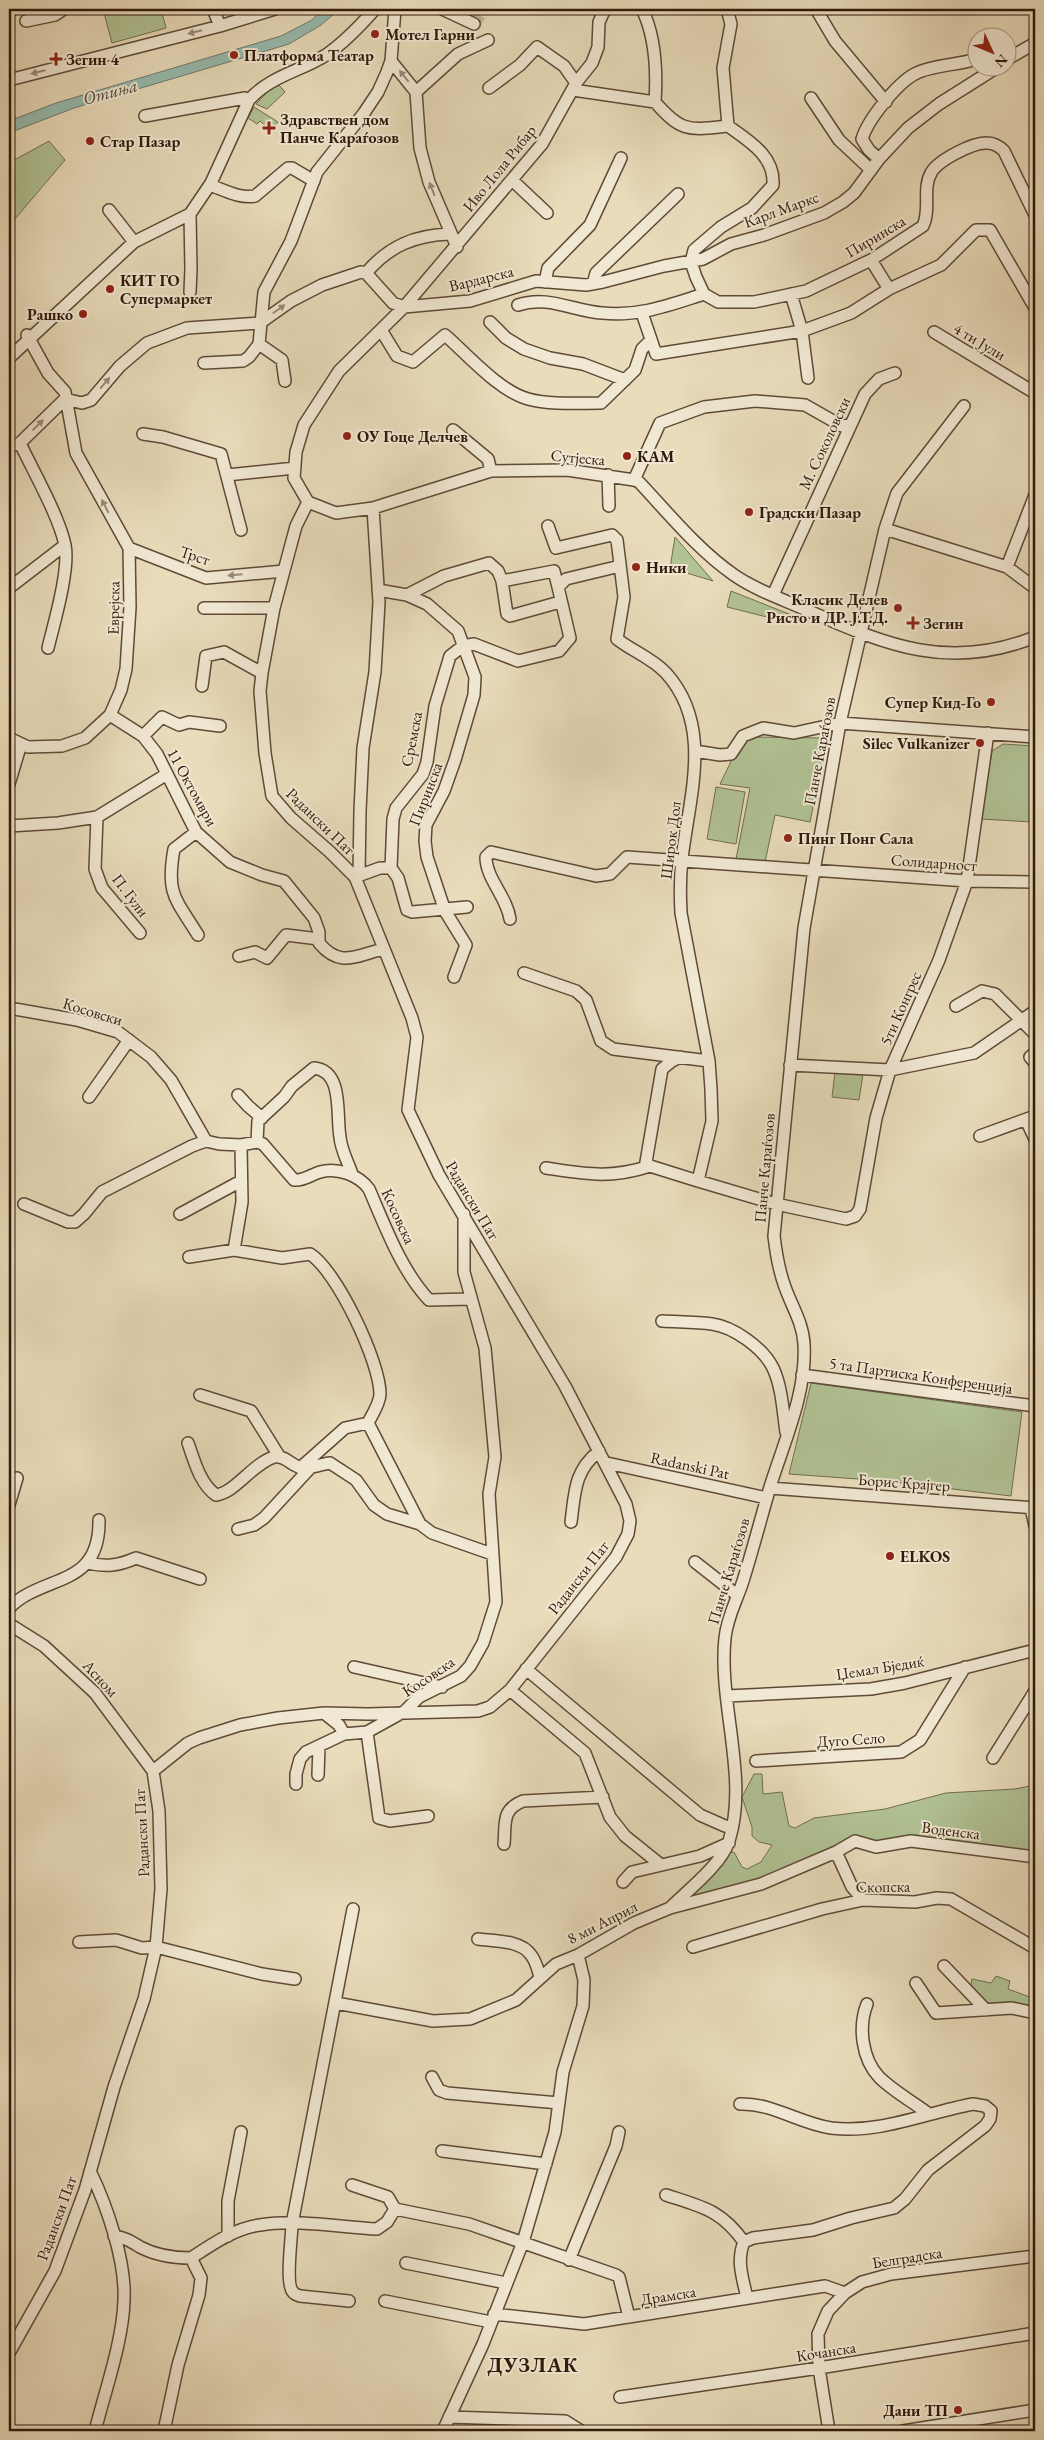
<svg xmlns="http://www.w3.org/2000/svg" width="1044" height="2440" viewBox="0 0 1044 2440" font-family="'EB Garamond',serif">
	<rect width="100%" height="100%" fill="#e9dcbb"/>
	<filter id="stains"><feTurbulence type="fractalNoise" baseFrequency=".004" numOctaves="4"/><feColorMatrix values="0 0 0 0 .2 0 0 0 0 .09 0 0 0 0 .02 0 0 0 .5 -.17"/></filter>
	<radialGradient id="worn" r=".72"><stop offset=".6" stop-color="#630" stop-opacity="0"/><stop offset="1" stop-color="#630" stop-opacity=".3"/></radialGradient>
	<path fill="#b1c294" stroke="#706e50" d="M103,9H161L166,28L112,43Z
		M279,85L285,92L267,109L256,104L270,89Z
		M254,107L278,122L270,130L260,121L257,124L248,118Z
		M49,141L65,160L9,226V163Z
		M675,537L713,581L670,568Z
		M731,591L794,616L791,623L727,607Z
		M754,737L827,738L810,822L775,815L765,862L736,859L750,788L720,784L739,745Z
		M1003,744L1035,746V814L1031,822L981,819L992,751Z
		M716,787L745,792L736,844L707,839Z
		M835,1072L863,1074L859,1100L832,1097Z
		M811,1383L1022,1412L1011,1496L886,1481L789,1474Z
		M754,1774H762L763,1794L782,1792L789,1826L795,1828L814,1818L885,1809L946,1793L1015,1789L1035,1785V1852L874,1843L858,1839L775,1874L730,1890L690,1898L692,1892L729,1853L734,1852L742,1867L747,1869L761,1862L772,1845L759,1842L752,1836V1827L742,1797Z
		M996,1976L1010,1981L1008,1989L1035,1999V2010L986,2005L970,1990L972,1979L991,1983Z"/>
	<path fill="#97bcb1" stroke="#6e7b6f" d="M323,9H340L321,25L289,44L74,108L9,133V121L56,103L281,36L312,20Z"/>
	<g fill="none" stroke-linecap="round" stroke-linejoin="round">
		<path stroke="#c4b598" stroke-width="11" stroke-dasharray="11 5.5" stroke-linecap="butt" d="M474,24L485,9"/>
		<g stroke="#5e4a37" stroke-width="14">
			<path id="minor" d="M213,9L220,26
				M442,9L474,24
				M605,9L599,22L598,47L592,63L576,83L542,144L404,307L339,371L304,425L296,452L294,478L308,502L336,513L373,508L491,471L567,470L634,480L639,482C669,514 698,550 734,575C757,591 785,600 809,611C888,646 950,671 1035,637
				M642,9C656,37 657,71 655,102
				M727,9L731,24L723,68L728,126C749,141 775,156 773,185L752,208L721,227L694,250L691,262L696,277L704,294L718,302H754L806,291L871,260L923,226C931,209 922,189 931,173C937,161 973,142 987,143C994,143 999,146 1004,151L1035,215
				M816,9L835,41L886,102
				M9,12L13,9
				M26,21L55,15L64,9
				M1006,60L1035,43
				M391,61L416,92
				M9,80L220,26L275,9
				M489,88L520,65L537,47L564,66L576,83
				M573,90L655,102C682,133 689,130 728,126
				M416,92L420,148L429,182L457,247
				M416,92L458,54L488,40
				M811,98L839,140L871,170
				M145,116L245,98
				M879,159L869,150L862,139C868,119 900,79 919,72C935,65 958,65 976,59
				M512,180L547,213
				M210,185C224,190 240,199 255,196L288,168H292L314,181
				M109,210L134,242
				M190,214L191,269L190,292
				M871,260L889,289
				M366,273C389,246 415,235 450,234
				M545,282L548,268L590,225L621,158
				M593,284L596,273L678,194
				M791,294L802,331L808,378
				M518,305C548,295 573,311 602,313C639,317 669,305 704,294
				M642,313L656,354L802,331L851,313L889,289L941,265L976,230H990L1035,308
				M490,322L506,338L524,349L550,358L583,364L625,380
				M381,330L397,356L413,362L445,335C468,355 499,391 528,399C550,405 578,403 601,403L635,370L642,349L651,340
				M934,332L1035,393
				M259,344L282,360L285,381
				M9,358L134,242L190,214L211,183L249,100C270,76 301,71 326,55C345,42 360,26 375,9
				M204,363L243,361L249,357L259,344L264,292L291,241L317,172L364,113L378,92L387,72L391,61L395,9
				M65,399L82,403L91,400L120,366L147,343L187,328L260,323L291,301L322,285L361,272L366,273L393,303L404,307L470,301L536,281L586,285L603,282L664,266L703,259L731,244L764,235L824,213L843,202L854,193L879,159L908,128L939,104L996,68
				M453,430L488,459L491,471
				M143,434L163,437L221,454L241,530
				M20,443C33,471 59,516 65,545C70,569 54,623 48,648
				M9,447L20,443L65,399
				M227,475L295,468
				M608,475L609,506
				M634,480L660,423L704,407L755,401L805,405L842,426L850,425
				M548,526L556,548L612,535L617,540L624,597L617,639C632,651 652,658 666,673C714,726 689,797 682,859C680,877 680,895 681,913L709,1061L711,1089L712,1121L698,1181L776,1204L846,1219L855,1216L860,1209L876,1118L890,1070L939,960L967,881L988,733
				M885,529L1007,567L1035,588
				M129,548L206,578L284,571
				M1007,567L1035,495
				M558,587L554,571L502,581L507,614L510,616L560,602
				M9,588L65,545
				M378,590L407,595L427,604L458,631L475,677L474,695L455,760L444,791L426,825L425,841L427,857L445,911L466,945L454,977
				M407,595L444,576L489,563L498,571L502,581
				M773,595L865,394L879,379L895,373
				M204,608H274
				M202,686L206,656L224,652L262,673
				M110,715L143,736L157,754L196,832L230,862L262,875L284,881L314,918L319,932V943C340,968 355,956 383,949
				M143,736L162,717L179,725L189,722L220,726
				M9,738L28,747L62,746L85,738L110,715L121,690L126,669L130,607L129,548L76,453L65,392L48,373L27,335
				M695,751L720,755L731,754L743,736L763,728L794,733L840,723L1035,737
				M9,784L21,744
				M97,817L95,869L102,888L140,933
				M9,826L58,823L97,817L167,774
				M196,832L174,849C166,894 175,898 198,935
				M391,868L393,819L396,808L423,774L427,762L435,706L450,656L463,646L474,644L518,661L559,651L570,638L558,587L566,579L620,566
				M359,875L360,811L363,748L375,672L379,602L373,508
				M355,877L380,868H391L398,878L407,910L412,912L467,907
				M510,919C507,897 486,879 486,857L491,852L596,876L610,874L627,857L967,881L1035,882
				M239,956L255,952L267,958L286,935L319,939
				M524,973L576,991L586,1000L601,1041L613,1049L709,1061
				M956,1006L982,991L995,994L1035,1034
				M9,1008L77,1020L118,1032L151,1057L171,1080L206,1141
				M1035,1053L1030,1057L1035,1063
				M680,1057L672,1061L662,1069L646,1162L650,1166L698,1181
				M790,1065L890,1070L974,1053L1035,1011
				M238,1095L248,1106L262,1118
				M89,1097L129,1040
				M1026,1120L1035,1139
				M980,1136L1035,1116
				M257,1142L258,1121L284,1097L292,1086L314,1068C344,1071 336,1115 340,1137C341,1150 348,1162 352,1174
				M546,1168C586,1174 610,1179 650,1166
				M24,1204L68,1222H75L84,1214L102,1192L192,1146L206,1141L219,1144L241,1145L257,1142L263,1144L294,1180C304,1181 310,1175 320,1172C337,1167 359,1175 369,1189C385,1226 401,1270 429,1300L470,1299
				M180,1214L241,1181
				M234,1250L242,1202L241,1145
				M189,1257L234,1250L282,1258L310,1254C337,1271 380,1362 380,1394C380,1403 372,1415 368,1423L345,1428L300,1468
				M662,1321C679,1322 696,1322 712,1324C734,1327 763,1348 773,1368C782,1387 783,1412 786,1432
				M802,1375L1035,1406
				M200,1395L251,1411L279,1456
				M368,1423L420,1524L432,1533L492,1554
				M188,1443C194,1460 200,1484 216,1495C236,1492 252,1464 274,1457C284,1455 290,1464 299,1467C307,1470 321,1464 330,1463L356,1480L374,1505L387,1514L420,1524
				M607,1463L767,1498
				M770,1488L1035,1508
				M9,1505L17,1478
				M1031,1508L1035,1526
				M571,1522C575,1492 574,1471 599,1451
				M238,1529L254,1525L264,1518L312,1466
				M695,1562L737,1595
				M87,1563C106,1567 118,1566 136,1558L200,1579
				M9,1608C44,1573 100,1589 99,1520
				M9,1624L44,1646L95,1693L153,1771L159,1811L161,1889L156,1947L144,1999L114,2087L85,2190L55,2271L9,2353
				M354,1667L442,1687
				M526,1669L700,1815L725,1826L732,1827
				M510,1690L585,1753L610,1817L625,1836L661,1865
				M727,1696L871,1689L905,1683L1035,1650
				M324,1713L339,1725L344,1734
				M367,1732L379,1818L390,1821L428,1816
				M993,1758L1035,1691
				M756,1761L901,1752L920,1740L965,1667
				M153,1771L188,1743L199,1738L240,1725L278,1718L324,1713L368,1714L478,1711L490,1707L510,1690L616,1557L628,1534L630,1521L626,1504L565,1386L439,1175L408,1110L417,1037L412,1018L355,877L330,852L291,818L272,796L265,753L260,691L262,673L274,608L296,526L308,502
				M318,1775L319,1746
				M296,1784V1774L300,1759L306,1752L344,1734L367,1732L405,1711L419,1697L461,1676L470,1666L483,1643L496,1602L489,1494L495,1457L485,1348L464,1272V1214
				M504,1844C506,1823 501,1810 523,1801L603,1797
				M836,1852L855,1841L876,1847L911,1841L1035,1857
				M623,1882L632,1872L700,1856L729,1843
				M670,1908C688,1890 721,1865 729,1841C749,1778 718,1703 725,1638C727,1617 737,1600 743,1581C753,1549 761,1518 770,1487C784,1442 807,1392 804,1344C803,1323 792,1307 785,1287C779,1271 776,1253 774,1236L804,928L840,723L885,529L897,493L964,406
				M478,1939C494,1941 521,1940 531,1955C536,1961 538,1970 540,1977
				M79,1942L116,1940L142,1948L156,1947L262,1974L295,1979
				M693,1947L822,1909L863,1900L915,1902L937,1898L951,1899L1035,1948
				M944,1966L986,2010
				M916,1983L936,2013L1012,2008L1035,2013
				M336,2003L433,2021L470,2019L516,2000L556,1964L578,1955L634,1923L670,1908L761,1884L836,1852L852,1887L863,1900
				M867,2004C858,2027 862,2059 879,2077C893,2091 913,2102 929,2114
				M432,2077L439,2090L447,2093L559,2103
				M740,2104C773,2103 798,2123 831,2128C880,2134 925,2113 973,2104L985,2106L991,2111L990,2119L985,2126L928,2170L905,2199L894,2208L851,2218L813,2230L753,2238L744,2242C736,2261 743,2279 747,2298
				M442,2151L546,2164
				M90,2171C107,2206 126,2261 124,2300C123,2341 105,2391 95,2431
				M352,2185L388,2197L395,2209L469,2224L616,2275L619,2277L629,2317
				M666,2195C703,2207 721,2210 744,2242
				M114,2236C126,2238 130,2241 140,2247C155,2255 174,2258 191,2258L201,2278L199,2295L178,2365L164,2431
				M228,2236V2201L241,2132
				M191,2258C211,2245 235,2228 260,2225C297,2219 339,2227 377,2229L387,2222L395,2209
				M569,2260L616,2146L619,2132
				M406,2263L506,2283
				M349,2301L300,2296C297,2295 294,2294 293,2292C285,2284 292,2236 292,2224L353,1909
				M385,2301L491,2322
				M494,2314L584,2324L825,2286L845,2293
				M620,2397L819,2368L1035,2333
				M449,2417L565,2421L581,2431
				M443,2431L483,2344L523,2242L555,2132L563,2072L583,2006L584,1980L578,1955
				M829,2431L819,2368L818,2334L828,2311L845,2293L862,2282L891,2274L1035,2256
				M903,2431L1035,2410"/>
		</g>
		<use href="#minor" stroke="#f1e8d3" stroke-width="11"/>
	</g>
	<defs><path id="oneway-solid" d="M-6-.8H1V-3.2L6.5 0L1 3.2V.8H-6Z" transform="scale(1.25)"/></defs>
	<g fill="#9a8b79">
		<use href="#oneway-solid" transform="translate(195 32) rotate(166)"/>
		<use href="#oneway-solid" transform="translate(38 72) rotate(166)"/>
		<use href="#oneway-solid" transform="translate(404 76) rotate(-129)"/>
		<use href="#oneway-solid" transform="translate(432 189) rotate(-111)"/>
		<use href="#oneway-solid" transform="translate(279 309) rotate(-35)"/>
		<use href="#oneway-solid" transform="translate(105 383) rotate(-49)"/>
		<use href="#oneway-solid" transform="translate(38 425) rotate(-44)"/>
		<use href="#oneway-solid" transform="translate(105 506) rotate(-117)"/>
		<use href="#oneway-solid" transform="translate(235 575) rotate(175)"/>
	</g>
	<g fill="#8f2418" stroke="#f1e8d3" stroke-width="2">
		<circle cx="375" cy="34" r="5"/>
		<circle cx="234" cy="55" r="5"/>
		<path d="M53.5 51.5h5v5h5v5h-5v5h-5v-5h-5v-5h5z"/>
		<path d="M266.5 120.5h5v5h5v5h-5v5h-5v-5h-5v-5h5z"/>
		<circle cx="90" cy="141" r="5"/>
		<circle cx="110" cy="289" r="5"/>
		<circle cx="83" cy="314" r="5"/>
		<circle cx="347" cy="436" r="5"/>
		<circle cx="627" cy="456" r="5"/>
		<circle cx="749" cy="512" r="5"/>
		<circle cx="636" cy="567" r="5"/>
		<circle cx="898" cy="608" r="5"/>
		<path d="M910.5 615.5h5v5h5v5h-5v5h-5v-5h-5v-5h5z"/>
		<circle cx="991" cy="702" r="5"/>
		<circle cx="980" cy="743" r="5"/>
		<circle cx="788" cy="838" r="5"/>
		<circle cx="890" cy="1556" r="5"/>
		<circle cx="958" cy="2410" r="5"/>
	</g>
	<g text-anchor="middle" stroke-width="4" stroke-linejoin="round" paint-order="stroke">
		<g font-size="16" font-weight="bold" fill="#30190b" stroke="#f1e8d3" text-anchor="start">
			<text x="385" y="40">Мотел Гарни</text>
			<text x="244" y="61">Платформа Театар</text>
			<text x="66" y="65">Зегин 4</text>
			<text x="280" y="125">Здравствен дом<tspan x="280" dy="18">Панче Караѓозов</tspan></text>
			<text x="100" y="147">Стар Пазар</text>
			<text x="120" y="286">КИТ ГО<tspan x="120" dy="18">Супермаркет</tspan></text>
			<text x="73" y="320" text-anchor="end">Рашко</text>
			<text x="357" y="442">ОУ Гоце Делчев</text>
			<text x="637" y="462">КАМ</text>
			<text x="759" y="518">Градски Пазар</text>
			<text x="646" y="573">Ники</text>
			<text x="888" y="605" text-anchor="end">Класик Делев<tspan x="888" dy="18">Ристо и ДР. Ј.Т.Д.</tspan></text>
			<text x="923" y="629">Зегин</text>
			<text x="981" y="708" text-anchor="end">Супер Кид-Го</text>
			<text x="970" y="749" text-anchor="end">Silec Vulkanizer</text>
			<text x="798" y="844">Пинг Понг Сала</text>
			<text x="900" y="1562">ELKOS</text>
			<text x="948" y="2416" text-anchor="end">Дани ТП</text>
		</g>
		<g font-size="16" fill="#30190b" stroke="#f1e8d3">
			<text transform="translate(499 168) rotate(-51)" y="6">Иво Лола Рибар</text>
			<text transform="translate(781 209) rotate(-20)" y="6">Карл Маркс</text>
			<text transform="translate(875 236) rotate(-31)" y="6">Пиринска</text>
			<text transform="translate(481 278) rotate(-14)" y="6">Вардарска</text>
			<text transform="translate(980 341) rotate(31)" y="6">4 ти Јули</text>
			<text transform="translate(824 443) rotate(-65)" y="6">М. Соколовски</text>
			<text transform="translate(578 457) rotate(5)" y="6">Сутјеска</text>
			<text transform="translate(195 555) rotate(18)" y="6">Трст</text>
			<text transform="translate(113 608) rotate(-89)" y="6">Еврејска</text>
			<text transform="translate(411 739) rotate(-79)" y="6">Сремска</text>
			<text transform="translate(819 751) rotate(-79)" y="6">Панче Караѓозов</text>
			<text transform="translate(193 787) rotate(61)" y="6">11 Октомври</text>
			<text transform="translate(425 794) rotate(-69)" y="6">Пиринска</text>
			<text transform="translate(321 821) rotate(44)" y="6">Радански Пат</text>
			<text transform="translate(670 840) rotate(-83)" y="6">Широк Дол</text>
			<text transform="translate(934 862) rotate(4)" y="6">Солидарност</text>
			<text transform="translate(131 895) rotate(53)" y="6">П. Гули</text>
			<text transform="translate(900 1008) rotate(-66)" y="6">5ти Конгрес</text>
			<text transform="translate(93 1011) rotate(17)" y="6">Косовски</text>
			<text transform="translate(764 1168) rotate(-85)" y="6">Панче Караѓозов</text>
			<text transform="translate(473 1200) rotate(59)" y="6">Радански Пат</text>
			<text transform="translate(399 1216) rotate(65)" y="6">Косовска</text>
			<text transform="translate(921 1375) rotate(8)" y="6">5 та Партиска Конференција</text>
			<text transform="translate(690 1465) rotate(12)" y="6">Radanski Pat</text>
			<text transform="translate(904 1482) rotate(4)" y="6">Борис Крајгер</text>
			<text transform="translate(728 1571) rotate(-73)" y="6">Панче Караѓозов</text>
			<text transform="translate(578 1577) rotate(-52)" y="6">Радански Пат</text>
			<text transform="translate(880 1667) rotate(-9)" y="6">Џемал Бједиќ</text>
			<text transform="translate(428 1676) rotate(-34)" y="6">Косовска</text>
			<text transform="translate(101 1678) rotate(47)" y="6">Асном</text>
			<text transform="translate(851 1739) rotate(-4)" y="6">Дуго Село</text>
			<text transform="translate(951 1830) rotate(7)" y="6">Воденска</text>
			<text transform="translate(141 1833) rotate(-93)" y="6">Радански Пат</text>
			<text transform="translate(883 1886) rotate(-1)" y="6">Скопска</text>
			<text transform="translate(602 1922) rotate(-27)" y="6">8 ми Април</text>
			<text transform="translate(56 2218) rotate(-70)" y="6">Радански Пат</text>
			<text transform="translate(907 2257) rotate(-9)" y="6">Белградска</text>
			<text transform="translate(668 2295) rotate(-9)" y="6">Драмска</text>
			<text transform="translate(826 2351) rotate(-9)" y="6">Кочанска</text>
		</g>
		<g font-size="18" font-style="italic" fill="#4f4a3d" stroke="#f1e8d3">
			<text transform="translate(110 92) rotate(-15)" y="6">Отиња</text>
		</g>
		<g font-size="21" font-weight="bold" letter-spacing="1" fill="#30190b" stroke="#f1e8d3">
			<text x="533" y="2372">ДУЗЛАК</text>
		</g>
	</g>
	<rect width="1044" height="2440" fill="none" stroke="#e9dcbb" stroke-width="30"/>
	<rect x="10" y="10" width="1024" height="2420" fill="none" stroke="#30190b" stroke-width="2.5"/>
	<rect x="15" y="15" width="1014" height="2410" fill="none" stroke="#30190b"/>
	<g transform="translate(992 52) rotate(134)"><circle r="24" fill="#f1e8d3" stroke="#a49583"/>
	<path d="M0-4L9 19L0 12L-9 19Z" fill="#8f2418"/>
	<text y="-8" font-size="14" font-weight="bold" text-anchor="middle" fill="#30190b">N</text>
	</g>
	<rect width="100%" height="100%" filter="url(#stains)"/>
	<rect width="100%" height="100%" fill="url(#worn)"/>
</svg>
